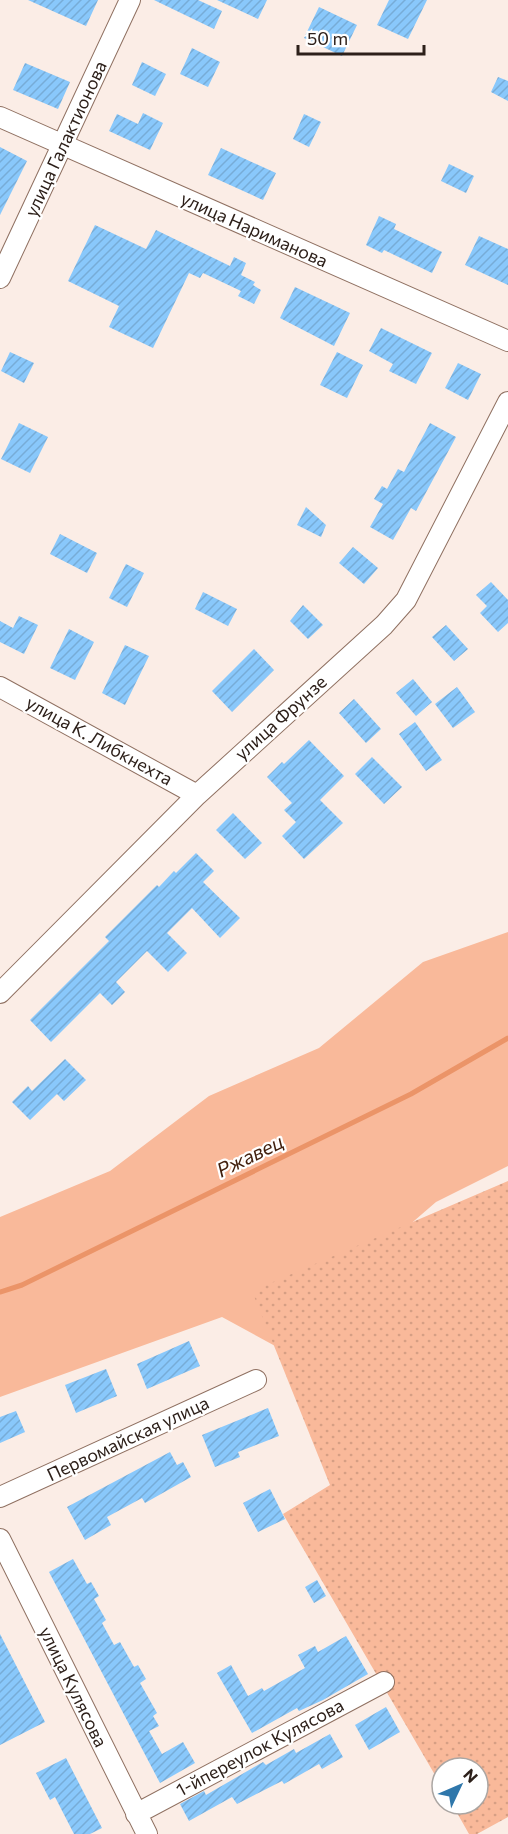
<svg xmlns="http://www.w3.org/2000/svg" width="508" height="1834" viewBox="0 0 508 1834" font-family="Commissioner,sans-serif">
	<defs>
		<pattern id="park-dots" width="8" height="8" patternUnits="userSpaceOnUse" patternTransform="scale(1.5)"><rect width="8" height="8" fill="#f9b99a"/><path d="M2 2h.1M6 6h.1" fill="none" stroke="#d69f84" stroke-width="1.8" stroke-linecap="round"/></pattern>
		<pattern id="building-hatch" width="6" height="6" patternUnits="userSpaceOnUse" patternTransform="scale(1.5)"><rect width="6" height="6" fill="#89c8fb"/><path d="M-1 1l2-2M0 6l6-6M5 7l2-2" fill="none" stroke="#77acd7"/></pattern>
	</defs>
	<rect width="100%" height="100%" fill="#fbede6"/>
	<path fill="#f9b99a" d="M508,932V1166L436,1202L327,1296L334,1378L222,1317L0,1397V1217L110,1171L209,1096L319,1048L423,962Z"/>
	<path fill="url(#park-dots)" d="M508,1181V1817L477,1834H469L452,1804H478V1768H442V1787L283,1514L330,1485L252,1291Z"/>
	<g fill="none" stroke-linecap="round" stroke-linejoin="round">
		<path stroke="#eb9468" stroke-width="5" d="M0,1292L22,1285L411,1094L508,1038"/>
	</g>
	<path fill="url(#building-hatch)" d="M28,0H98L86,26Z
		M154,0H198L222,11L214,29Z
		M217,0H267L258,19Z
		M389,0H427L408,39L377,25Z
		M319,7L357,25L342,56L304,38Z
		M192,48L220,62L208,87L180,74Z
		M142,62L166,74L155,96L132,85Z
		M25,63L70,82L58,109L13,90Z
		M498,77L508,81V101L491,92Z
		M143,113L163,123L150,150L109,131L117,114L138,124Z
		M304,114L321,122L309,147L293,139Z
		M0,147L27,161L0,215Z
		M221,148L276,173L263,200L208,175Z
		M449,164L474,176L466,193L441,181Z
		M379,216L396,224L394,229L442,252L432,273L384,250L382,253L366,245Z
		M95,225L146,249L156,230L230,266L234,257L246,263L241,275L255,282L253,285L261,290L254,304L238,296L241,291L203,273L200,278L189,273L153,348L109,327L119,306L68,281Z
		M479,236L508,249V285L465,265Z
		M295,287L350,313L334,346L280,318Z
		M381,328L432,353L416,384L389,371L393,364L369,351Z
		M10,352L34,363L24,383L1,371Z
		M337,352L363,365L347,398L320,385Z
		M458,363L481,374L468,400L445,388Z
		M19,423L48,437L30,473L1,459Z
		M430,423L456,437L416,511L411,508L393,540L370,527L383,504L374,499L382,486L387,489L398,469L404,472Z
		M306,507L326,525L321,537L297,525Z
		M60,534L97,553L87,573L50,554Z
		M353,547L378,568L364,584L339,563Z
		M126,564L144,573L127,607L109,598Z
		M491,582L508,600V623L498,632L480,613L487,606L476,595Z
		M203,592L237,609L228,626L195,609Z
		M303,605L323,625L308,639L290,621Z
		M19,616L38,625L24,654L0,642V621L13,628Z
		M446,625L468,649L454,661L432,637Z
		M69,629L94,642L75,680L50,668Z
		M125,645L149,656L125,705L102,693Z
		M254,649L274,670L232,712L212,691Z
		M413,679L432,702L416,716L396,693Z
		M457,687L475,712L453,728L435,704Z
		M354,699L381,729L366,743L339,713Z
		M415,722L442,760L426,771L399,734Z
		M309,740L344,776L320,800L343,823L304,859L282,836L296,822L284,810L292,803L267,777L282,762L284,764Z
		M372,757L402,787L384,804L355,774Z
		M233,813L262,843L245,859L216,830Z
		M196,853L214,871L203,882L240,918L220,938L192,908L167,933L187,953L168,972L147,951L116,982L125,992L112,1005L100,993L51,1042L30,1020L109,941L105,937L157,885L159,887L174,871L176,873Z
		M65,1059L86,1080L64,1101L57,1094L30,1120L12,1102L28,1086L32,1091Z
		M189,1341L200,1366L147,1389L137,1364Z
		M106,1369L117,1396L76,1413L65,1385Z
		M268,1408L279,1436L238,1452L240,1457L215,1467L202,1435Z
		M16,1411L25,1432L0,1443V1417Z
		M170,1452L177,1465L183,1462L191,1477L145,1503L142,1498L107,1517L111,1525L85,1540L67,1507Z
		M270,1489L285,1519L258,1532L243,1503Z
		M73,1559L87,1584L91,1582L99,1596L94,1599L106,1620L102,1623L114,1645L120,1642L134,1667L138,1665L146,1679L140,1683L157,1713L153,1716L159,1726L149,1731L162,1754L183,1742L195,1763L160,1783L49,1572Z
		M317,1580L326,1596L314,1603L305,1587Z
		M0,1634L45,1722L0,1745Z
		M346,1636L368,1674L323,1700L299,1711L297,1708L252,1733L217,1673L231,1665L248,1696L262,1688L264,1691L305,1668L298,1655L315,1646L318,1652Z
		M386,1707L400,1732L369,1750L355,1725Z
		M330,1734L343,1757L322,1769L319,1764L284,1784L282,1781L237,1804L232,1797L189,1821L180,1804L204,1791L206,1795L263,1762L266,1765L294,1749L296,1753Z
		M66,1758L102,1828L90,1834H74L55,1797L50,1800L36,1773Z"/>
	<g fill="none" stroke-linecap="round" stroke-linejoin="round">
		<g stroke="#8f7061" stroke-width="22">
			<path id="street" d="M0,117L508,341
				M0,278L130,0
				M0,687L197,795
				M0,993L197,795L384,625L406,600L508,402
				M0,1497L256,1380
				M0,1539L147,1834
				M136,1814L384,1682"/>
		</g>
		<use href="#street" stroke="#fff" stroke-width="20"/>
	</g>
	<g text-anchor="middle" stroke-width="4.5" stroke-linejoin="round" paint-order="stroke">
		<g font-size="18" fill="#2d201a" stroke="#fff">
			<text transform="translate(66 139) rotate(-65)" y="6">улица Галактионова</text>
			<text transform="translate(254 230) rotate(24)" y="6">улица Нариманова</text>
			<text transform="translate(281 718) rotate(-42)" y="6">улица Фрунзе</text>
			<text transform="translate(99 741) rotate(29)" y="6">улица К. Либкнехта</text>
			<text transform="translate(128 1439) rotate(-25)" y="6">Первомайская улица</text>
			<text transform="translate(73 1687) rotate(64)" y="6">улица Кулясова</text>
			<text transform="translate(260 1748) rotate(-28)" y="6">1-йпереулок Кулясова</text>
		</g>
		<g font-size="20" font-style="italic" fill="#42200e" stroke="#fff">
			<text transform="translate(250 1156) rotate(-26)" y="7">Ржавец</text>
		</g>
	</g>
	<g transform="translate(460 1786) rotate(46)"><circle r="28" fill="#ffffff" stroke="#aba6a3" stroke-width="1.5"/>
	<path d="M0-4.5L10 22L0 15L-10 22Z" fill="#2f77ab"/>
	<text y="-9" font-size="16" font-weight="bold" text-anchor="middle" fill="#2d201a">N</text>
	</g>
	<path d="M298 45v9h126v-9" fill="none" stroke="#2d201a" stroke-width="3"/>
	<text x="307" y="45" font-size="18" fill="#2d201a" stroke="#ffffff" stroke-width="4.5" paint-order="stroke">50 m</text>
</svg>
